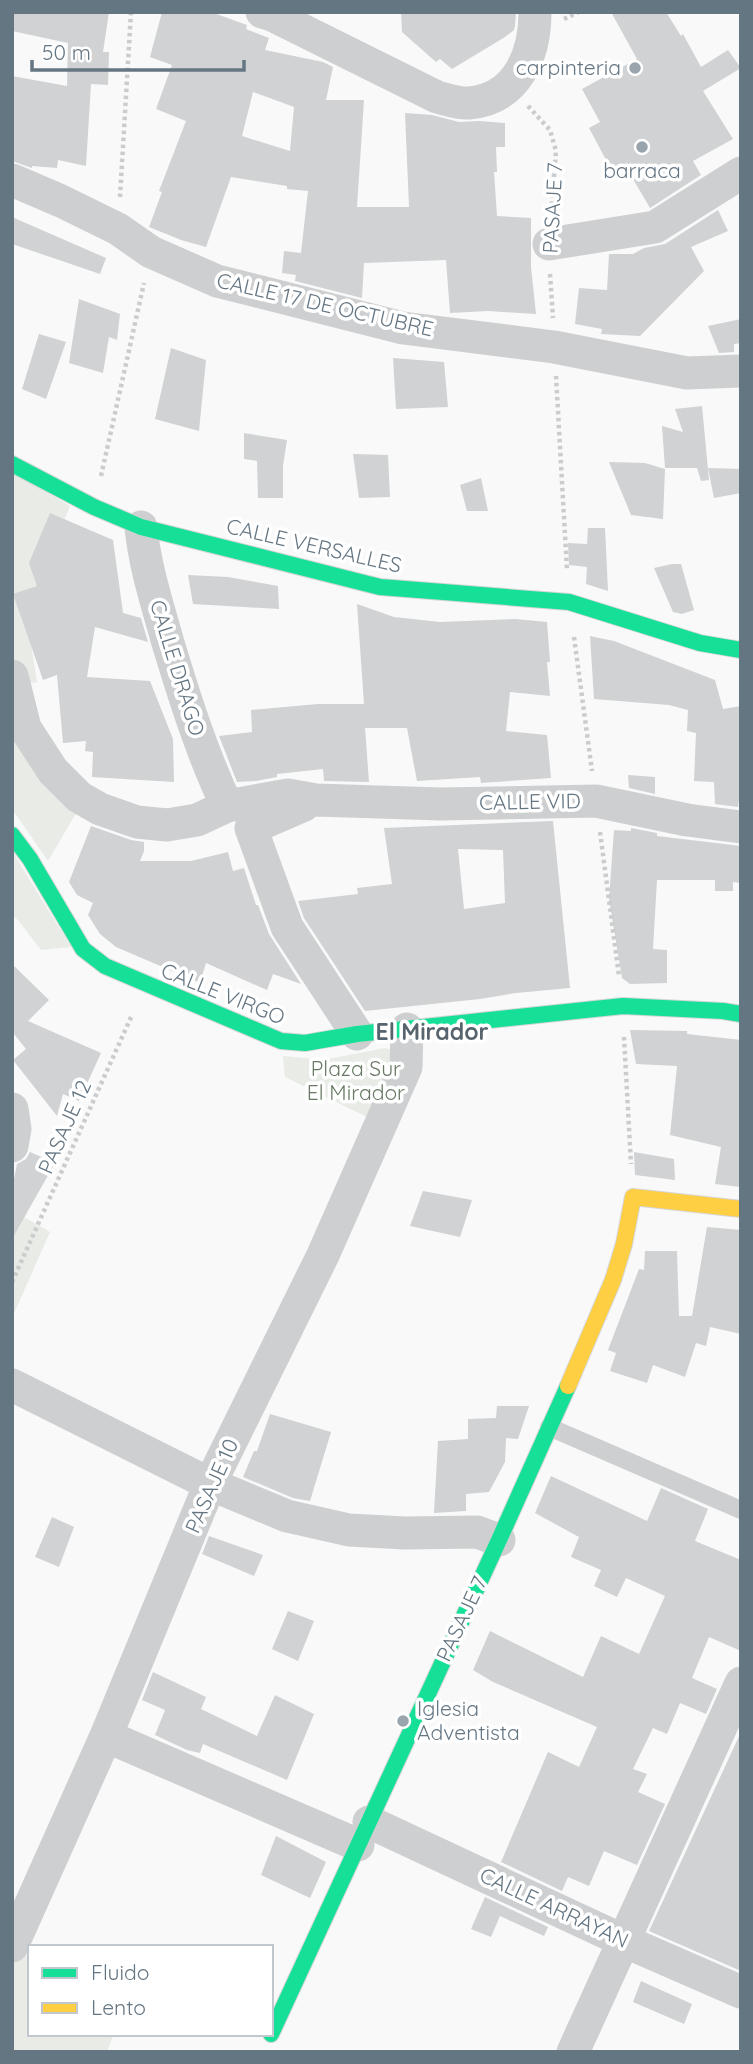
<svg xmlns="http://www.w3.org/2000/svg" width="753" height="2064" viewBox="0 0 753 2064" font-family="Quicksand,sans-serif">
	<rect width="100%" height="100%" fill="#f9f9f9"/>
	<path fill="#e8ebe6" d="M12,472L70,506L35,592L23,596L37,682L22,685L12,656Z
		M12,723L78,810L48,861L12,809Z
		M12,851L71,947L41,950L18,920L12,916Z
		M385,1048L392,1050L396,1055L369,1118L285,1077L283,1056L323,1060Z
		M12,1210L50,1232L12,1318Z
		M20,1951L30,1956V2034H114L107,2052H12V1968Z"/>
	<path fill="#d0d2d3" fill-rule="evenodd" d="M12,12H109L103,52H109L108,85L91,84L86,166L58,160L57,168L32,166V168L12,161V76L67,86L68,43L12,31Z
		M162,12H211L247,25L246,29L269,38L265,50L323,62L333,67L326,100H364L357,207H409L405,113L432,115L459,122L479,121L505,123V147H496L497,172H494L497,216L531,218V267L536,314L488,311L450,313L446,260L364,263L362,298L295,281L296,275L282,273L284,251L301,253L308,191L287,189V186L231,177L206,247L181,240L149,227L162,192L159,191L186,121L156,109L172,65L150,57ZM253,92L294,107L290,151L242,136Z
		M401,12H516L515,26L514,30L505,37L452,69L440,59L436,62L402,32Z
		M611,12H666L681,36L683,34L701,67L728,50L741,68L703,91L733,139L693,161L701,175L650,208L626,167L613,173L589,128L600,122L582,89L637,59Z
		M718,210L728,231L691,247L704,271L640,336L601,334L602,329L575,324L579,288L607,290L609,254H633L644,248L665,244Z
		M12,217L106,258L100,274L12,244Z
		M79,299L120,314L117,340L109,337L103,373L69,363Z
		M741,319V343L734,344V352L719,353L708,326Z
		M39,334L66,342L46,399L22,389Z
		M171,348L206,360L199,431L155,419Z
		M393,358L444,362L448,407L396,409Z
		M702,406L709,480L701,481L697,468H665L662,426L683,432L675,409Z
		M244,433L287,440L283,466V498H258L257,461L244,459Z
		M353,454L388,455L390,497L359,498Z
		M609,462L645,463L665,469L663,519L631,515Z
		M708,468L741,469V493L714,498Z
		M481,478L488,511H467L460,485Z
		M50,513L113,540L123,613L141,618L148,642L95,627L87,677L150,681L173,739L174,782L92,777L93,752L85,751L86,741L63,743L57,675L43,680L13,594L37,586L29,563Z
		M588,528H605L608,591L586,584L587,567L569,565L568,543L587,544Z
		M672,564H681L694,610L682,614L673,612L654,568Z
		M188,575L228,577L278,586L279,609L193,604Z
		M357,604L394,617L440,622L515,619L547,622L550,662H547L550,696L510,692L506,731L547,735L551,778L481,783L480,777L417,781L407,728H365L369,782L324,781L323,769L277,774V777L256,781L237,782L219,736L252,732L251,710L318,704H364Z
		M590,636L614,641L715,680L723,709L741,706V783L738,807L715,804L714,782L694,781L696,733L687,731L688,710L669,705L594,699Z
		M628,775L655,777V794L629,788Z
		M553,821L570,988L516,993L480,999L365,1011L304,918L298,901L358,894L357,888L392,884L384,828ZM458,849L503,850L505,903L464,909Z
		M91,826L131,840L144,842V851L140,861H191L228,852L233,871L244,868L256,905H258L269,934L301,984L273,974L267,990L206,963L200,983L116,947L100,934L88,915L93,903L77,895L69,882Z
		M631,828L657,833V836L741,846V883L733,882V891H715V880H657L653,949L667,950V983L630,984L622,978L609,899L614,830L631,831Z
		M12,964L49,1000L28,1021L101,1053L79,1101L63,1094L57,1116L13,1060L26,1049L14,1034L12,1036Z
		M630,1030L687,1031V1034L741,1040V1187L715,1184L721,1147L670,1135L677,1066L636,1064Z
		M30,1152L55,1163L12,1239V1189L17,1164L26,1159Z
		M634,1152L674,1159L675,1180L635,1175Z
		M423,1191L472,1200L460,1237L410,1226Z
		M707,1227L741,1230V1334L710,1327L706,1346L696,1343L685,1377L653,1365L647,1383L610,1371L616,1353L608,1350L639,1269L644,1270L645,1251H677L679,1316H692Z
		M497,1406H529L518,1439L506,1438L505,1462L489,1492L466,1494V1511L434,1513L438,1441L468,1439V1419L496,1418Z
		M270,1414L331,1432L310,1501L293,1498L243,1477L254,1451H257Z
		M551,1476L647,1521L661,1488L708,1509L695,1541L741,1560V1651L709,1637L692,1678L717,1689L706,1714L680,1703L667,1734L653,1728L633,1769L647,1774L638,1792L665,1804L637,1865L604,1851L589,1886L568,1877L562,1891L501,1862L548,1752L579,1767L597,1727L493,1682L473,1670L490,1631L583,1677L601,1636L639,1654L665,1596L626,1578L617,1597L594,1586L601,1570L571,1557L579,1537L535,1513Z
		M52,1517L74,1527L59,1567L35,1557Z
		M209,1536L263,1555L254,1576L202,1554Z
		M288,1611L314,1621L298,1661L272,1649Z
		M153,1672L206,1697L201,1709L257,1736L275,1695L314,1714L287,1780L203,1744L200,1753L187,1750L155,1735L165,1710L142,1700Z
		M741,1732V1971L649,1931Z
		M276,1836L326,1862L310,1898L261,1875Z
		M485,1897L548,1927L544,1936L500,1916L491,1937L471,1929Z
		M641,1981L692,2004L684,2024L633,2002Z"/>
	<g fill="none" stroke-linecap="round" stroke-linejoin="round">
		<g stroke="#d5d6d7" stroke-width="18">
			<path id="fast" d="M12,464L94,507L141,527L380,587L569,602L700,643L741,650
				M12,835L30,859L83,949L105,966L281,1041L305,1043L357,1034L623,1006L723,1011L741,1014
				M271,2034L499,1540L568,1386"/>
		</g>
		<g stroke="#d5d6d7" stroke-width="18">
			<path id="slow" d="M568,1386L613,1280L624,1244L633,1197L741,1209"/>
		</g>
		<path stroke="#cbcccd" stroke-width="4.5" stroke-dasharray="3.5 3.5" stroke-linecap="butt" d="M564,19L579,12
			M528,106L550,130L556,151L551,213
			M120,197L131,12
			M550,274L553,318
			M556,376L567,570
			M101,476L144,283
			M574,637L592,771
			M600,832L619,976
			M624,1037L631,1164
			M12,1282L132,1015"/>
		<path stroke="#cecfd0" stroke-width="18" d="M549,1427L741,1510"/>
		<path stroke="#cecfd0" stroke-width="33" d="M262,12L272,15L437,97C446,99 459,104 469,103C517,99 535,55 535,12
			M12,180L61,201L118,229L151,252L217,281L403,328L554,347L687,373L741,371
			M549,244L655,227L741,173
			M141,527C145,568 157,603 168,643C185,699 202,753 227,806
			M12,676L25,728L53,771L79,797L100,809L137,822L167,825L197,820L227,806L288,795L316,800L441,804L596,801L687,820L741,827
			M304,805L251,828L287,927L357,1034
			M12,1109L15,1129L12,1146
			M12,1385L210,1484L287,1516L349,1530L405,1533L477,1532L499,1540
			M106,1736L358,1845
			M369,1822L624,1941L741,1992
			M12,1946L106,1736L210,1484L323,1255L406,1067L407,1029
			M573,2052L741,1683"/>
		<use href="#fast" stroke="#16e098" stroke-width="16"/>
		<use href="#slow" stroke="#ffcf43" stroke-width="16"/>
	</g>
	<g fill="#99a4ac" stroke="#fff" stroke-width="2.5">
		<circle cx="635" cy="68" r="7"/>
		<circle cx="642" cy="147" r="7"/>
		<circle cx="403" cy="1721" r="7"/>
	</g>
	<g text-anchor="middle" stroke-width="7" stroke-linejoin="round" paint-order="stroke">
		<g font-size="21" fill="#657683" stroke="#fff" text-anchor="end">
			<text x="621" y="75">carpinteria</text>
			<text x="642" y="178" text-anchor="middle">barraca</text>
			<text x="417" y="1716" text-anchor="start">Iglesia<tspan x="417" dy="24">Adventista</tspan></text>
		</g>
		<g font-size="21" fill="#657683" stroke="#fff">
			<text transform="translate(553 208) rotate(-87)" y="7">PASAJE 7</text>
			<text transform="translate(325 305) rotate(13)" y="7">CALLE 17 DE OCTUBRE</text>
			<text transform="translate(314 546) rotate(13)" y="7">CALLE VERSALLES</text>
			<text transform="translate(177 668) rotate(73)" y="7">CALLE DRAGO</text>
			<text transform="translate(530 802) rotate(-1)" y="7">CALLE VID</text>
			<text transform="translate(223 994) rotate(22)" y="7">CALLE VIRGO</text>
			<text transform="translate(65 1127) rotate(-66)" y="7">PASAJE 12</text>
			<text transform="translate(212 1486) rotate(-66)" y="7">PASAJE 10</text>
			<text transform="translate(462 1619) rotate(-65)" y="7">PASAJE 7</text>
			<text transform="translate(554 1908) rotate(25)" y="7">CALLE ARRAYAN</text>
		</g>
		<g font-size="21" fill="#687a64" stroke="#fff">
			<text x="356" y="1076">Plaza Sur<tspan x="356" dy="24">El Mirador</tspan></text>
		</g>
		<g font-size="23" font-weight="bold" fill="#57646e" stroke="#fff">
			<text x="432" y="1040">El Mirador</text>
		</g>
	</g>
	<rect width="753" height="2064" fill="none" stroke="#657683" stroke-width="28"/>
	<rect x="28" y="1945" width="245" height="91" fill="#ffffff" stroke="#c1c8cd" stroke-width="2"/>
	<rect x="42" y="1968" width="35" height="10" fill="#16e098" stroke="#c1c8cd" stroke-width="2"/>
	<text x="91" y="1980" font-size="21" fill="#657683">Fluido</text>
	<rect x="42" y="2003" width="35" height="10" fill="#ffcf43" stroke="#c1c8cd" stroke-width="2"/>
	<text x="91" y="2015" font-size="21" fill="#657683">Lento</text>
	<path d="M32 60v10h212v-10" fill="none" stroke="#657683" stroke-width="3.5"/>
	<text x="42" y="60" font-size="21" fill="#657683" stroke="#ffffff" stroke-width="5" paint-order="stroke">50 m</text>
</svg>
